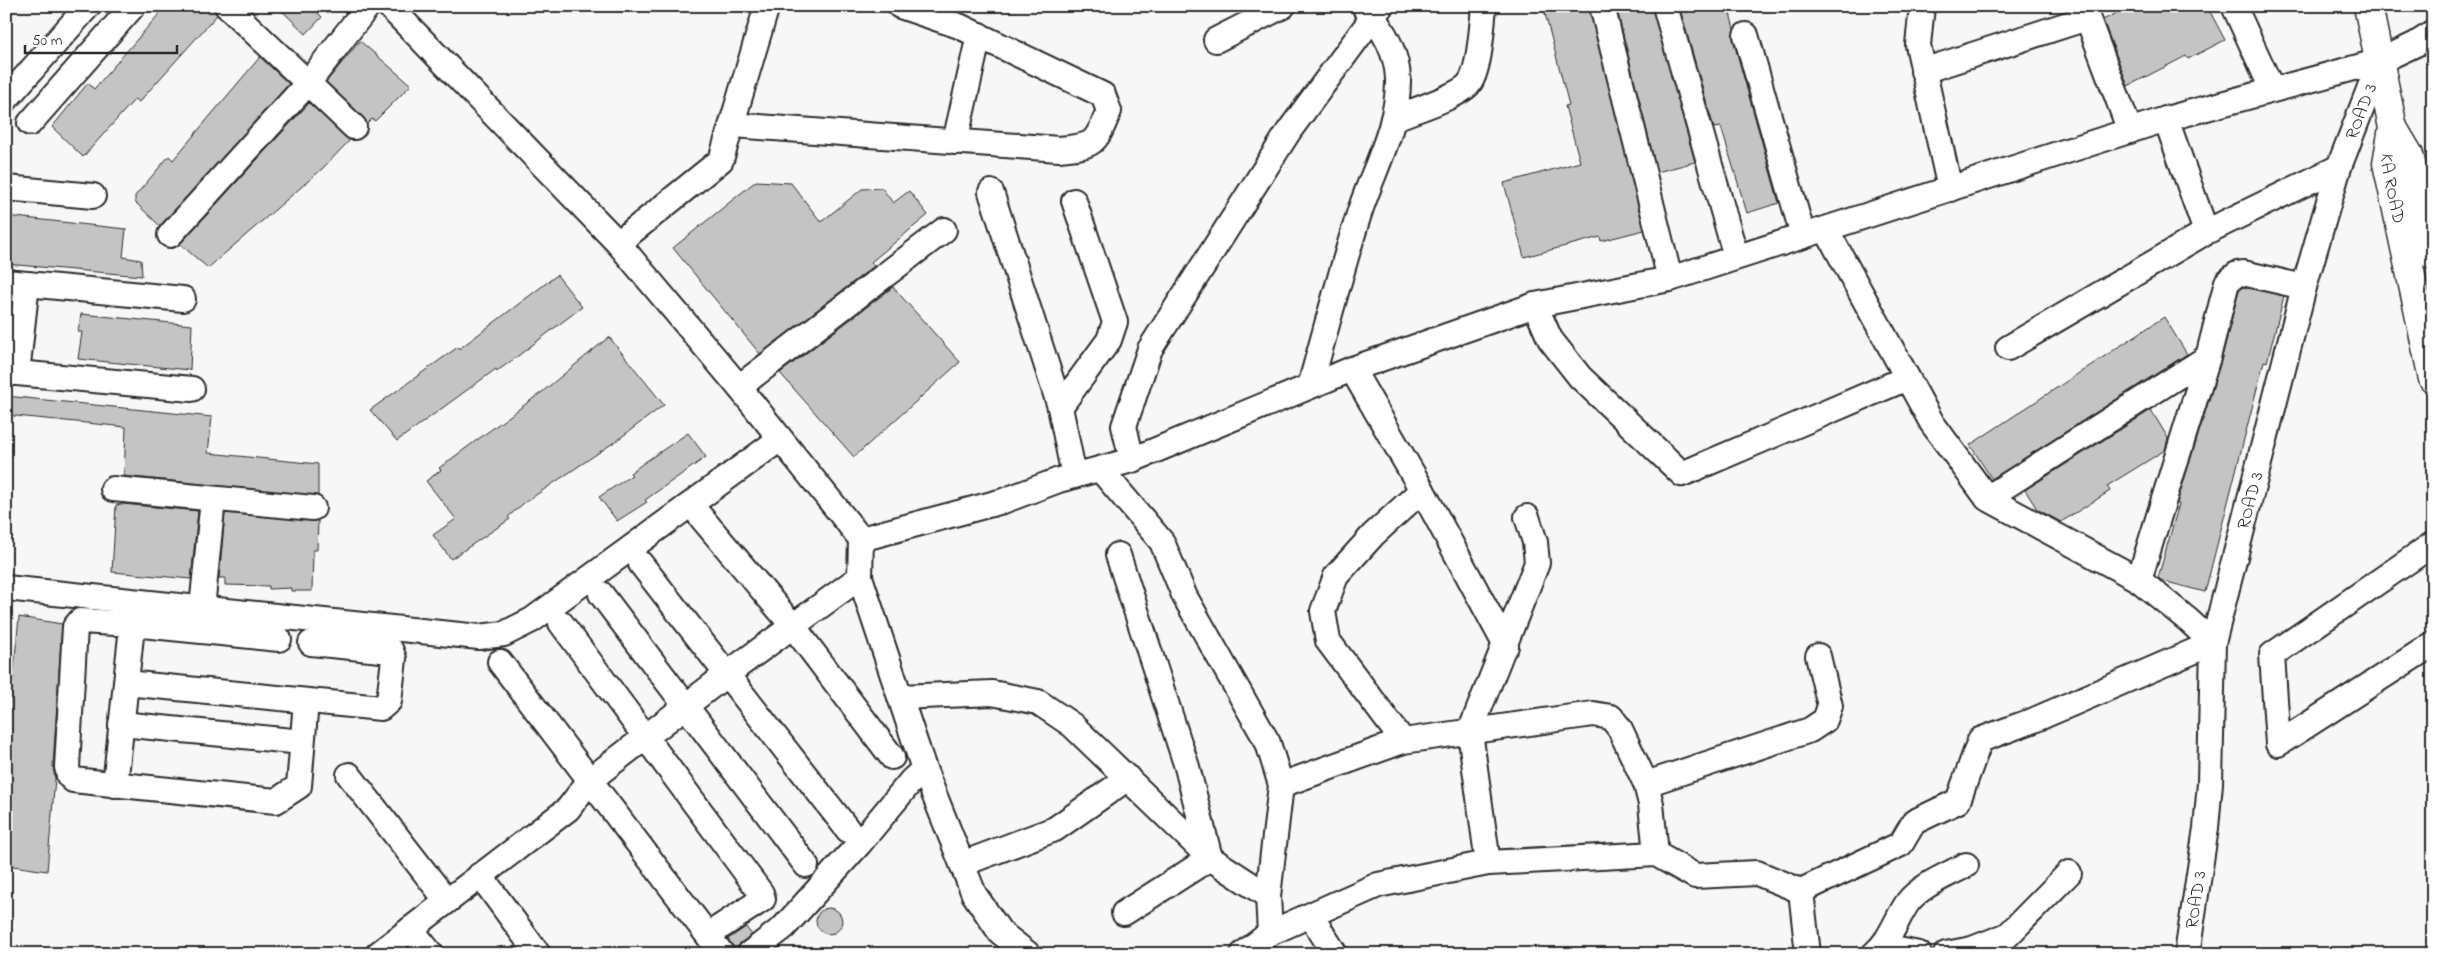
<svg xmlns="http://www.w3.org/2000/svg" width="2439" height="960" viewBox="0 0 2439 960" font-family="'Indie Flower',sans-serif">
	<rect width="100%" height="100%" fill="#f7f7f7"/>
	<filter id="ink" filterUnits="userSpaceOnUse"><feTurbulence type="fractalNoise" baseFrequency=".02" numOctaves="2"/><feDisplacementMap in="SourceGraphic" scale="10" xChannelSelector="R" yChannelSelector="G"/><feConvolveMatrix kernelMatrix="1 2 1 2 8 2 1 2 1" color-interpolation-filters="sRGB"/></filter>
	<g filter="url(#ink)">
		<path fill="#c4c4c4" stroke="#2b2b2b" d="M166,6H214L217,15L139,102L135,99L83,157L52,127L88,83L94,89Z
			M277,6H311L322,17L306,34Z
			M1543,6H1589L1644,230L1601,241L1600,237L1524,257L1504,183L1580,162L1565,106L1569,105Z
			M1616,6H1652L1695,162L1657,172Z
			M1679,6L1729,9L1734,29L1733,39L1779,203L1747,213L1721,127L1714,128Z
			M2130,6H2207L2225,40L2188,59L2186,56L2128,86L2103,20Z
			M360,41L411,85L375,121L372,119L367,124L363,117L326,82Z
			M260,57L289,84L160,226L135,202V196L169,156L173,160Z
			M309,103L350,140L322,169L208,268L180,244Z
			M756,181L791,183L821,222L862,189L882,188L893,203L909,191L928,215L871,262L874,266L760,354L673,248Z
			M6,216L126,229L123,257L141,260L142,276L6,264Z
			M557,275L582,307L510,362L497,371L496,369L397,441L370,410L458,347L459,349Z
			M893,287L960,362L854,457L780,373Z
			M2243,287L2284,296L2267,362L2264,361L2205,592L2163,581L2158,578L2179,504L2177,503L2221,361L2239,290Z
			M81,314L192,325L190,370L78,359L82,332H78Z
			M2164,317L2187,354L1992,479L1970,445Z
			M609,337L664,405L616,441L524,503L508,517L510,519L451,559L433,535L456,519L426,481L441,470L439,468L542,392Z
			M6,396L212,417L208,453L318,464V496L124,476L126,427L6,415Z
			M2151,410L2168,438L2165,450L2107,486L2110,491L2061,522L2037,509L2025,490Z
			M688,433L706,457L645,500L647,502L617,521L599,497L632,475L630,473L645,462Z
			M122,504L198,511L191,579L112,572L116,505Z
			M225,513L318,521L317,550H313L312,591H291V588L269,589V586L225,585V578H219Z
			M19,617L62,624L53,766L55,779L47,871L6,865V746Z
			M816 921a13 13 0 1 1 26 0a13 13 0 1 1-26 0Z
			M746,927L752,935L740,943L736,954L728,939Z"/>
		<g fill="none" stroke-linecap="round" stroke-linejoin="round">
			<g stroke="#2b2b2b" stroke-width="28">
				<g id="minor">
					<path d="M227,6L354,127"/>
					<path d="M389,6L618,243L739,387L861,539L1003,501L1059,480L1132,460L1352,369L1535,305L1670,279L2166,119L2380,61L2416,44L2433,33"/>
					<path d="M1602,6L1670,279"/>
					<path d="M1665,6L1736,257"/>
					<path d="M1922,6L1918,45L1950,189"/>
					<path d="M2083,6L2130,131"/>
					<path d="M2234,6L2272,89"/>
					<path d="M1746,35L1803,236"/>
					<path d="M1216,40L1283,6"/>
					<path d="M1923,71L2087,18"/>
					<path d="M6,99L88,6"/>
					<path d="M1393,119C1411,111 1455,98 1468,85C1480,72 1482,25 1484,6"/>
					<path d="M30,123L133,6"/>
					<path d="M733,125L1059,149C1094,146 1095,145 1109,111L1103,95L959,26L900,6"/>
					<path d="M955,142L979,35"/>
					<path d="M6,188L93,196"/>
					<path d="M991,192L1060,407L1074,476"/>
					<path d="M2206,232L2339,167"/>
					<path d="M170,235L308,83L368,6"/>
					<path d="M618,243L721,160L767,6"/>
					<path d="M6,282L183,299"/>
					<path d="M1535,305L1550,339L1580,377L1682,474L1907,378"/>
					<path d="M2008,348L2206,232L2166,119"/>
					<path d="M2208,357L2227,282L2237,274L2243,273L2304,287"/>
					<path d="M1352,369L1422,490L1506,646"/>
					<path d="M6,372L192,389"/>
					<path d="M17,373L27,284"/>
					<path d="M1310,386C1326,329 1341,271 1359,214C1373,170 1399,126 1398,79C1397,52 1382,27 1365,8"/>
					<path d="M739,387L944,230"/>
					<path d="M1060,407L1109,340L1115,322L1074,201"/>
					<path d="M1132,460L1124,426L1150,349L1289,131L1381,6"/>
					<path d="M1101,470L1162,542L1185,597L1268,743L1281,785L1268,896L1270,933"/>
					<path d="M113,489L313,508"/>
					<path d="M1987,498L2208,357L2139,580"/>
					<path d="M700,516L793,626L892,757"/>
					<path d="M861,539L860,577L924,769L974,894L1000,932L1028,954"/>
					<path d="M2433,544L2272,655L2278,744L2433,644"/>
					<path d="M1118,555L1187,767L1210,858L1124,913"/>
					<path d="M641,564L848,830"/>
					<path d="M6,588L479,637L504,634L532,620L780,439"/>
					<path d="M601,594L806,865"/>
					<path d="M202,608L213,499"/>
					<path d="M561,623L761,893L763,899L708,935"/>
					<path d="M279,639L132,624L80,621L75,627L67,767L69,776L73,780L276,801L299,786L306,701"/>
					<path d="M500,662L722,954"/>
					<path d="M126,683L381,708L389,701L394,659L391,651L311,643"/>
					<path d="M900,697L992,693L1038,702L1072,725L1210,858L1268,896"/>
					<path d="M121,724L302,742"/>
					<path d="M1403,741L1328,641L1323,611L1336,576L1373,535L1422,490"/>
					<path d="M349,775L447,901"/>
					<path d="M1646,784L1810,730L1825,720L1830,706L1818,656"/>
					<path d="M115,785L134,608"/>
					<path d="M1281,785L1403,741L1593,714L1611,717L1620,729L1646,784L1651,804L1656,854"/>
					<path d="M1488,863L1470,732L1537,563L1535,542L1527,517"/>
					<path d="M962,864L1055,829L1128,778"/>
					<path d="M480,875L538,954"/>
					<path d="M1311,916L1335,954"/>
					<path d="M411,929L431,954"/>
					<path d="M1883,947L1919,954"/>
					<path d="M378,954L568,809L590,780L727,674L860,577"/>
					<path d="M749,954L784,927L859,844L912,780L924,769"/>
					<path d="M1243,954L1270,933L1378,885L1488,863L1656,854L1695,876L1757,873L1801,891"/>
					<path d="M1808,954L1801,891L1901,844L1914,822L1958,801L1980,740L2034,720L2213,643L2188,620L2139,580L1987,498L1932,423L1826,229"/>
					<path d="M1874,954C1891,940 1896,919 1908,902C1921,885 1948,875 1966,865"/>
					<path d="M1946,954L1972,949L2008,935L2069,873"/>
					<path id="s1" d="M2187,954L2206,828L2210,783L2213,643L2304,287L2339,167L2380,61"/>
				</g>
			</g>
			<g stroke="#2b2b2b" stroke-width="31">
				<g id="major">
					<path id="s2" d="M2368,6L2393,128L2387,163L2433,379"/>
					<path d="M2393,128L2409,155L2433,255"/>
				</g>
			</g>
			<use href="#minor" stroke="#fff" stroke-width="24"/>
			<use href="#major" stroke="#fff" stroke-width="28"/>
		</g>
	</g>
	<g text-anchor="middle" stroke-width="5" stroke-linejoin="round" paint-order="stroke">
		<g font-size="18" fill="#2b2b2b" stroke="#fff">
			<text dy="6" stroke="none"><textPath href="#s1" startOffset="865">ROAD 3</textPath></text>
			<text dy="6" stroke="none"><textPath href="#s2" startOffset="186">KA ROAD</textPath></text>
			<text dy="6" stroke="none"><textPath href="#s1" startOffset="460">ROAD 3</textPath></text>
			<text dy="6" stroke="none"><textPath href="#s1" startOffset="55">ROAD 3</textPath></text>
		</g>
	</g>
	<rect width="2439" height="960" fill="none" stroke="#fff" stroke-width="25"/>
	<rect x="12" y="12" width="2414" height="935" fill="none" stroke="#2b2b2b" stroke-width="2" filter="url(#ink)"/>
	<path d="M25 45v8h152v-8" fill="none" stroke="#2b2b2b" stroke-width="2.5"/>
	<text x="32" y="45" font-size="15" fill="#2b2b2b" stroke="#ffffff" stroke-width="4" paint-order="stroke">50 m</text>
</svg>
